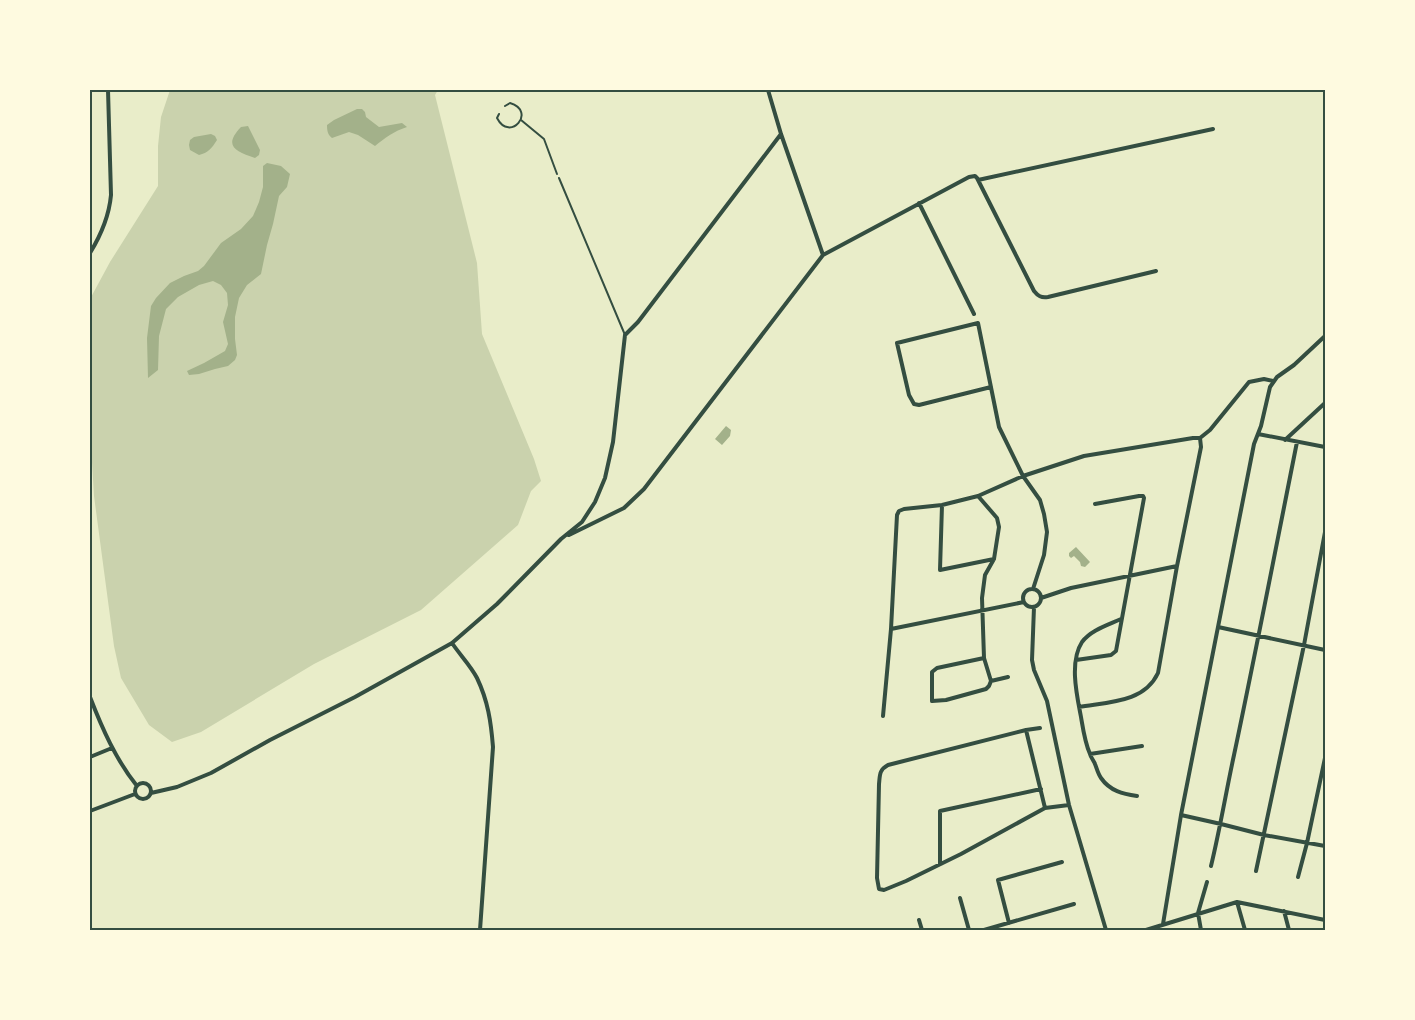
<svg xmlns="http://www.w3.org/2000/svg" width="1415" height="1020" viewBox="0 0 1415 1020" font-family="'Archivo Narrow',sans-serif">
	<rect width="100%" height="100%" fill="#e9edc9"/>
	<path fill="#cad2ad" d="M170,90H438L435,95L477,263L482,334L534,459L541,481L531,491L518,525L421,610L314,664L201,732L172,742L149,725L121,678L114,646L94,496L90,429V299L110,262L158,186V146L161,117Z"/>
	<path fill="#a3b18a" d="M357,109H362L365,112L366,117L379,127L402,123L407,127C394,131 385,138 375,146L358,135L349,132L332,138C328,135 327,131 327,125L334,120Z
		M248,126L260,150L259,155L255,158C235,151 223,146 241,127Z
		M211,134L215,136L217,140C212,148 208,153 199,155L190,150L189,145L190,140L194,137Z
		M267,163L281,166L290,174L287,187L279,196L273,224L267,245L261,274L247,285L239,298L235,317V339L237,355L235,360L228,366L215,369L199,374L189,375L187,371L204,363L225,351L228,344L223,322L228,305L227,293L221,285L213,281L199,285L178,297L166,309L159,336L158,370L148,378L147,338L151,306L156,298L170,283L184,276L198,271L204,266L221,243L241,229L253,216L259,202L263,187V166Z
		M726,426L731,430L730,436L722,445L715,439Z
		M1076,547L1090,562L1085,567L1081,566L1080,562L1074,556L1071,558L1069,556V553Z"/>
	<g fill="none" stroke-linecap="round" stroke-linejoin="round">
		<path stroke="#344e41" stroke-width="2" d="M499,114L497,118C510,143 537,111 510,103L505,106
			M521,120L544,139L557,174
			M559,178L625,335"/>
		<path stroke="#344e41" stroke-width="4" d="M768,90L781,134L823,255
			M978,180L1213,129
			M919,203L974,314
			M90,253C101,235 109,217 111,195L108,90
			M991,387L919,405L914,404L909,395L897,343L978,323L999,427L1023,476L1040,500L1044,514L1047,532L1044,555L1033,589
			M1258,434L1325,447
			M1200,438L1210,430L1249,382L1264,379L1273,381
			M1285,440L1325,403
			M978,496L997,518L999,527L994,559L985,575L982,598L984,658L991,681L989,686L986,689L946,700L932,701V672L937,668L984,658
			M942,505L940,570L994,559
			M569,535L624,508L644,489L823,255L969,177L975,176L977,178L1034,291C1038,296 1041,298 1048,297L1156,271
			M1023 598a9 9 0 1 1 18 0a9 9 0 1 1-18 0Z
			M1041,598L1071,588L1177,566
			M1034,607L1032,660L1034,670L1047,701L1069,805L1106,930
			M1121,619C1108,625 1091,630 1082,642C1069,662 1077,696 1081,717C1083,729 1085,743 1090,754C1091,758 1094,761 1095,764C1097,769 1098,774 1101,778C1110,791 1123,794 1137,796
			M1218,627L1325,650
			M891,629L1024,602
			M452,643C460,655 471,666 477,678C488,701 491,722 493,747L480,930
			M1076,660L1111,655L1116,651L1144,498L1143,496H1139L1095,504
			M991,681L1008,677
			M90,697C102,728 116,760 137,786
			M883,716L891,629L897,515L899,511L904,509L942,505L978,496L1023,476L1084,456L1193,438H1200L1201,447L1177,566L1158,673C1144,703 1108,702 1079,707
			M1040,728L1026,730L888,765C879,770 880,775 879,784L877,878L879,889L884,890L906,881L961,854L1045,808L1069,805
			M1026,730L1045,808
			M1090,754L1142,746
			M90,757L112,748
			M135 791a8 8 0 1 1 16 0a8 8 0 1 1-16 0Z
			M151,793L177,787L211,773L270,740L355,697L452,643L497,604L561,539L582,522L595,502L605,478L613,442L625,335L638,322L781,134
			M90,811L135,794
			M1181,815L1221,824L1264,835L1325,846
			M940,864V811L1041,789
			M1211,866C1220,829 1226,792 1234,755C1256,651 1276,547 1297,442
			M1256,871L1304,645L1325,532
			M1298,877L1307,843L1325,758
			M960,898L969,930
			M1237,902L1245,930
			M1284,911L1289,930
			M919,920L922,930
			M1009,923L998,880L1062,862
			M1163,924L1181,815L1254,444L1261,426L1270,387L1277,377L1294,365L1325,336
			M984,930L1074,904
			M1146,930L1237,902L1325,920
			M1201,930L1198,913L1207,882"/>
	</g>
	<rect width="1415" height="1020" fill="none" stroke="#fefae0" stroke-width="182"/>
	<rect x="91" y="91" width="1233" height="838" fill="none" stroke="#344e41" stroke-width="2"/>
</svg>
